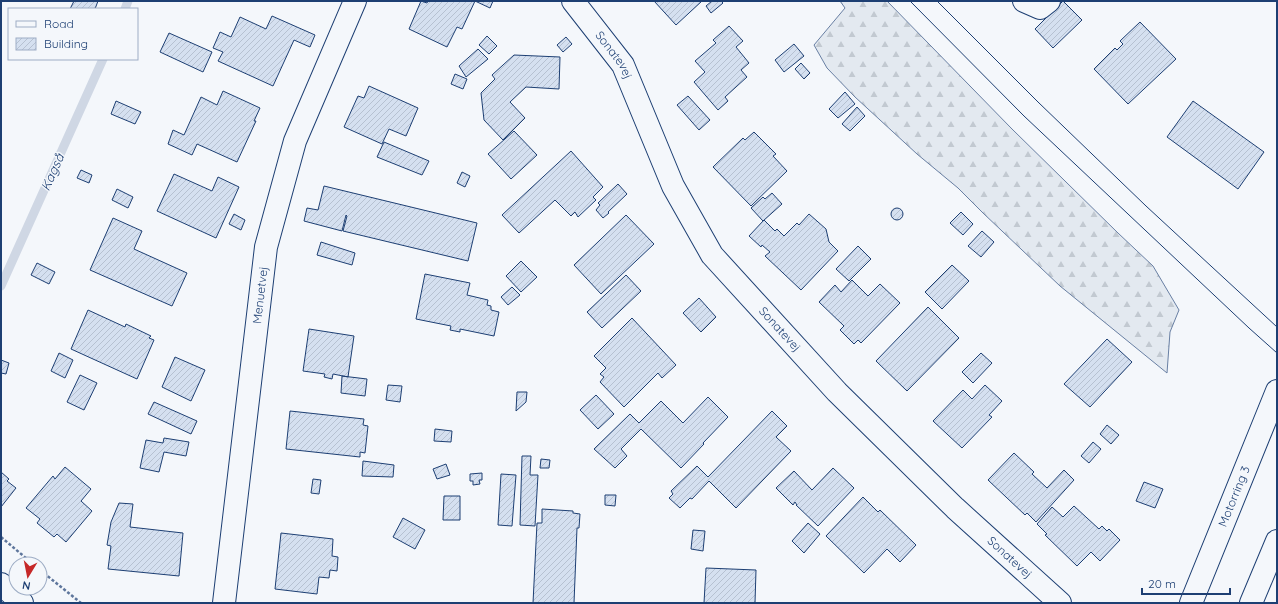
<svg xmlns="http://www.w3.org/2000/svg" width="1278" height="604" viewBox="0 0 1278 604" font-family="Quicksand,sans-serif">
	<defs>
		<pattern id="forest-firs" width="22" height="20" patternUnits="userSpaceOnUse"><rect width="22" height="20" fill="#e3e9f0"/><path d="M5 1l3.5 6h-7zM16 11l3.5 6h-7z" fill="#c2c9d1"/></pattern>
		<pattern id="building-hatch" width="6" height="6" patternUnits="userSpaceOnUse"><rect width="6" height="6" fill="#d5e0f0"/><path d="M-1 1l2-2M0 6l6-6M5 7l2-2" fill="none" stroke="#b6c1d1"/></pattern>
	</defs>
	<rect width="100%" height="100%" fill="#f4f7fb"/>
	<path fill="url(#forest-firs)" stroke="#687fa3" d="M840,1H887L1012,129L1118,233L1153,266L1179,310L1170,332L1167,373L1060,286L983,213L958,188L917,154L855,97L827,68L814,45L845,8Z"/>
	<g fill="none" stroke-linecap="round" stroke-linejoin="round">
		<path stroke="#cfd7e4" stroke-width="9" d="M125,9L128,1
			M1,286L103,59"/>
	</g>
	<path fill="url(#building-hatch)" stroke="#1d3f73" d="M74,1H98L95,9H70Z
		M421,1L427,3L428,1H493L490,8L475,1L462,29L457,27L447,47L409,29Z
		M654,1H702L676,25Z
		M712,1H721L723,3L711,13L706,6Z
		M1063,1L1082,20L1053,48L1035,29Z
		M272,16L315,35L310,47L294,40L273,86L218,61L223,52L213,48L220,32L231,37L240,17L266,29Z
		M1140,22L1176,59L1128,104L1094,69L1115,48L1117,50L1123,44L1120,41Z
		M729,26L743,41L736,47L749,63L741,70L747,77L725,97L728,101L718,110L694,82L705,72L695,61L716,43L713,40Z
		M169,33L212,52L203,72L160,52Z
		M487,36L497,46L489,54L479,45Z
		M566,37L572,44L563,52L557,45Z
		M794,44L804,56L784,72L775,60Z
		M478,49L488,59L466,77L459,66Z
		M514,55L560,57L559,89L526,87L510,102L525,118L503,140L484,120L481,93L495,79L492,75Z
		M801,63L810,73L804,79L795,69Z
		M455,74L467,79L463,89L451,84Z
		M369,86L418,108L406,136L389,129L382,144L344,127L358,96L364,98Z
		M223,91L260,108L254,121H256L237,162L197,144L192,155L168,144L173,130L184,135L201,97L217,105Z
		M845,92L855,104L838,118L829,109Z
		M688,96L710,120L699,130L677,105Z
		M116,101L141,112L135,124L111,114Z
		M1193,101L1264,152L1238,189L1167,137Z
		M857,107L865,116L850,131L842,124Z
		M514,131L537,155L511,179L488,154Z
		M754,132L776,154L773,156L787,171L751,206L713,167L743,138L745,140Z
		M384,142L429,161L422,175L377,157Z
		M571,151L603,187L593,197L596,200L578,217L575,212L571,216L555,200L519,233L502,215Z
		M81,170L92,175L89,183L77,178Z
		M462,172L470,176L465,187L457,183Z
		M174,174L212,191L218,177L239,187L216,238L157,211Z
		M618,184L627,194L608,212L609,213L603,218L596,210L600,205L598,203Z
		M324,186L477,223L468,261L343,231L347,216L346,215L342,231L304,221L307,208L318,210Z
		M117,189L133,197L128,208L112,200Z
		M772,193L782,204L763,221L751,208L763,197L765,199Z
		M891 214a6 6 0 1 1 12 0a6 6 0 1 1-12 0Z
		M961,212L973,224L963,235L950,223Z
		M234,214L245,220L241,230L229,224Z
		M809,214L826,229L829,242L838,251L801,290L765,256L770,252L762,245L761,247L749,236L764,220L775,231L777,229L784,236L797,223L799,225Z
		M626,215L654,244L601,294L574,265Z
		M113,218L142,231L134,249L187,273L172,306L90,270Z
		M982,231L994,242L981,257L968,246Z
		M321,242L355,253L352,265L317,255Z
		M858,246L871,259L849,281L836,269Z
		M521,261L537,277L521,292L506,276Z
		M37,263L55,272L49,284L31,275Z
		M952,265L969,281L942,309L925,292Z
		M425,274L470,283L467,295L488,300L487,305L491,306V310L499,312L494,336L460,329V332L450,330L451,326L416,319Z
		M626,275L641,291L602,328L587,312Z
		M852,280L868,296L880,284L900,303L861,343L858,340L854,344L840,330L844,326L819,302L835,285L841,292Z
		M512,287L520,295L508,305L501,297Z
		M699,298L716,317L701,332L683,313Z
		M928,307L959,338L907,391L876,361Z
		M88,310L125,327L126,324L151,336L149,338L154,340L137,379L71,349Z
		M632,318L676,365L662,378L658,373L624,407L600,382L604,377L600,374L606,368L594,356Z
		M309,329L354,336L348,377L333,374L332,379L324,377L325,374L303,371Z
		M1107,339L1132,362L1090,407L1064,384Z
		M59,353L73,360L65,378L51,371Z
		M981,353L992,363L973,383L962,372Z
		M175,357L205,370L191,401L162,387Z
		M1,360L9,363L6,374L1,373Z
		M80,375L97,383L84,410L67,402Z
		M342,376L367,379L365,396L341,393Z
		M388,385L402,386L400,402L386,400Z
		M985,385L1002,401L989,415L992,417L962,448L933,421L963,390L972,399Z
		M517,392H527L526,402L516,411Z
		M596,395L614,414L598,429L580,410Z
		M708,397L728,417L703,443L704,444L681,468L641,429L621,449L627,456L615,468L594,449L630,414L639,423L661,401L683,423Z
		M154,402L197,421L191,434L148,414Z
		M290,411L364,419L363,425L368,426L365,453L360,452V457L286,449Z
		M772,411L787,426L776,437L791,451L736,508L709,481L692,499L690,498L680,508L669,498L673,494L671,491L697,466L708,477Z
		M1107,425L1119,435L1111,444L1100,434Z
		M435,429L452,431L451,442L434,441Z
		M164,438L189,442L186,456L164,452L159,472L140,468L146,440L163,443Z
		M1093,442L1101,449L1089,463L1081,456Z
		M1014,453L1034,472L1032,474L1047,488L1064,470L1074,480L1036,522L1027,513L1025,515L988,480Z
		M522,456H531L530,475H538L535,526L520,525Z
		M541,459L550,460L549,468H540Z
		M363,461L394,465L393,477L362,476Z
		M446,464L450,475L437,479L433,469Z
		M65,467L91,489L81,501L92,511L66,542L57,534L54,537L37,523L40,519L26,508L53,476L55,479Z
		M833,468L854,488L818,526L796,505H797L795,502L793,505L776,488L794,471L812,490Z
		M1,472L9,479L7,481L16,488L1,507Z
		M482,473V480H479L480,484L473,485V481H470V474Z
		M501,474L516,475L512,526L498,525Z
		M313,479L321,480L319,494L311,493Z
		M1144,482L1163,489L1155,508L1136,501Z
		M605,495H616L615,506L605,505Z
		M444,496H460V520H443Z
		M863,497L878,512L880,510L916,545L900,562L887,549L864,573L826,536Z
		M119,503L133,504L130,527L183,533L179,576L108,569L111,546L107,545L111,522Z
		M1074,506L1099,529L1102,526L1107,531L1109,529L1120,540L1100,561L1091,552L1077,566L1045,535L1047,534L1037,524L1052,507L1063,517Z
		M542,509L573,511V513L580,514L579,528H577L574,603H533L537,523H542Z
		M403,518L425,530L415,549L393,537Z
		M808,523L820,534L804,553L792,541Z
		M693,530L705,531L703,551L691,549Z
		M281,533L333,539L332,556L338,557L337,571L330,570L329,578L319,577L317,594L275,589Z
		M706,568L756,570L755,603H704Z"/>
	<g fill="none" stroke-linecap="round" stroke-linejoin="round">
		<g stroke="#1d3f73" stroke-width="24">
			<g id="minor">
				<path id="s1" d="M573,1L623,65L673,186L712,255L837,392L955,508L1060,603"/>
				<path d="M1024,1L1040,8L1049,1"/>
				<path id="s2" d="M224,603L266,247L295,141L355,1"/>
			</g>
		</g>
		<g stroke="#1d3f73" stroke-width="24">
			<path id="secondary" d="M1,584L22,603"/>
		</g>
		<g stroke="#1d3f73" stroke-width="24">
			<g id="motorway">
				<path id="s3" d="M1191,603L1277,391"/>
				<path d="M1251,603L1277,541"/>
			</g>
		</g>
		<path stroke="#5e769c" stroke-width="2.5" stroke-dasharray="3 2" stroke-linecap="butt" d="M1,537L33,564
			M40,570L81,603"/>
		<use href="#minor" stroke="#f4f7fb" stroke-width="22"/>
		<use href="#secondary" stroke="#f4f7fb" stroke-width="22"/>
		<use href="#motorway" stroke="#f4f7fb" stroke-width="22"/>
		<path stroke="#1d3f73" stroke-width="1" d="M910,1L1024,116L1249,328L1277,353
			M937,1L1038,102L1146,206L1277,327"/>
	</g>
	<g text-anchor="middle" stroke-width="3" stroke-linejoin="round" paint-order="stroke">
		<g font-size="12" fill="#1d3f73" stroke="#f4f7fb">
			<text dy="4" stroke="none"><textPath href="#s1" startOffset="68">Sonatevej</textPath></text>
			<text dy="4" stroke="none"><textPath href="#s2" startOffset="310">Menuetvej</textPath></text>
			<text dy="4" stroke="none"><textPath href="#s1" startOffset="392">Sonatevej</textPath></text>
			<text dy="4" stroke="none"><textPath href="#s3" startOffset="115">Motorring 3</textPath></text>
			<text dy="4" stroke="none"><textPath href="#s1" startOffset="716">Sonatevej</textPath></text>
		</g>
		<g font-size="13" font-style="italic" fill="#1d3f73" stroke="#f4f7fb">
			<text transform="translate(52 172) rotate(-66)" y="5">Kagså</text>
		</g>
	</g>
	<rect width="1278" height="604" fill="none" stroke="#1d3f73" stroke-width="4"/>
	<rect x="8" y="8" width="130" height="52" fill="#f4f7fb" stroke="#9eadc5"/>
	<rect x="16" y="21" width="20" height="6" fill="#f4f7fb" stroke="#9eadc5"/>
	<text x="44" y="28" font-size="12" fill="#1d3f73">Road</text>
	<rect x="16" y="38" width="20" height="12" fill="url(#building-hatch)" stroke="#9eadc5"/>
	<text x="44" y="48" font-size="12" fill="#1d3f73">Building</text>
	<g transform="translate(28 576) rotate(190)"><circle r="19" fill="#f4f7fb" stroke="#9eadc5"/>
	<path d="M0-3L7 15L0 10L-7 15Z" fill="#c62828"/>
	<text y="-6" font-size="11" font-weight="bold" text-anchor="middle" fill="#1d3f73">N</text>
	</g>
	<path d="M1142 588v6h88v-6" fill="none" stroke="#1d3f73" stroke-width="2"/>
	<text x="1148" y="588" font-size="12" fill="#1d3f73" stroke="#f4f7fb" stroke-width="3" paint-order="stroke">20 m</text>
</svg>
